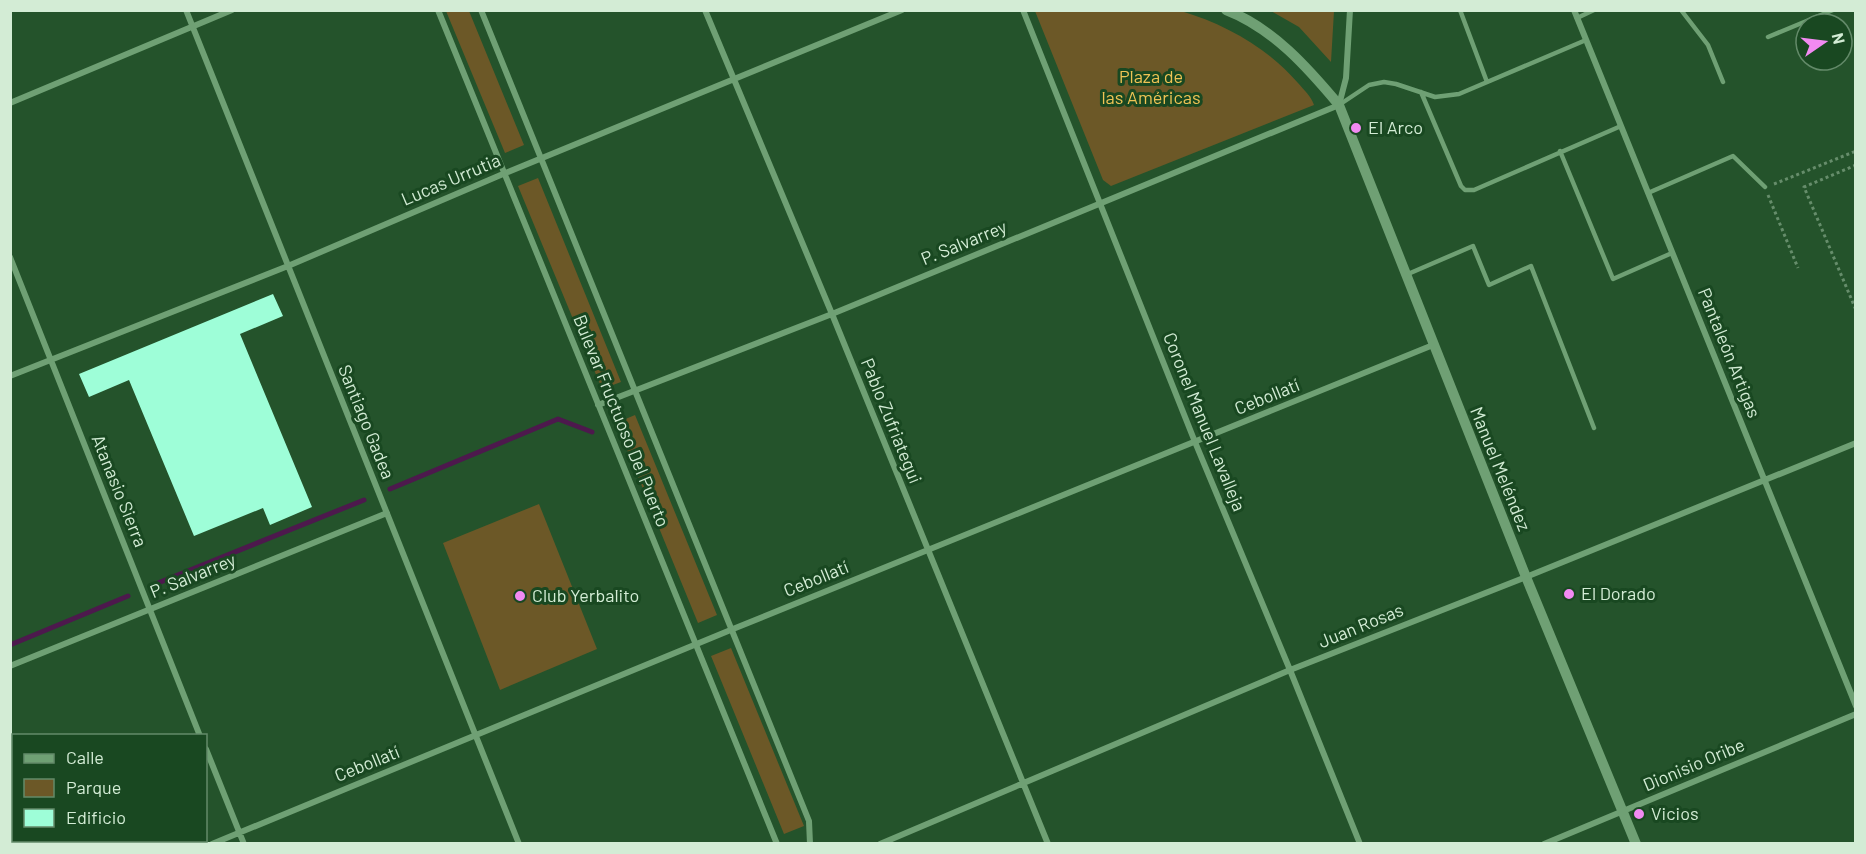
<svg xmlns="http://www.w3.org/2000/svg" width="1866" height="854" viewBox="0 0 1866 854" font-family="Barlow,sans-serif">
	<rect width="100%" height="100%" fill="#24532b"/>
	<path fill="#6c5827" d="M446,11H469L524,145L505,153Z
		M1181,11C1225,24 1268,48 1298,83C1304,90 1311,96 1314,105L1111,186L1103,180L1035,11Z
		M1271,11H1334L1331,62L1299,27Z
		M538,178L621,382L602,389L518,186Z
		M635,415L717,615L698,623L616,423Z
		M539,504L597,649L500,690L443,543Z
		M731,648L804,826L784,834L711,656Z"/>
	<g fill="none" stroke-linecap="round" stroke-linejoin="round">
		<path stroke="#4d194d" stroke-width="5" d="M390,489L558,419L592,432
			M153,585L364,500
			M10,645L128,596"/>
	</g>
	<path fill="#9efed8" d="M273,294L283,316L240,334L312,507L270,525L263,508L194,536L129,380L89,397L79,374Z"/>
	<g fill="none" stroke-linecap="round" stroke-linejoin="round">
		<path stroke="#668d6b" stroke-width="3" stroke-dasharray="3 3" stroke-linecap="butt" d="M1856,165L1804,187L1856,310
			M1774,184L1856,151
			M1768,195L1798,268"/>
		<path stroke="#6fa074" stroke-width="4.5" d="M1460,10L1487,82
			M1681,10L1708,45L1723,82
			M1577,18L1594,10
			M1768,37L1833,10
			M1421,92L1461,186L1465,190H1474L1621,126
			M1339,105L1369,85L1384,82L1396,84L1435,97L1459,94L1586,40
			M1560,151L1613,279L1672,253
			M1648,193L1733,156L1765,187
			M1408,274L1473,246L1489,285L1531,266L1594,428"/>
		<path stroke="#6fa074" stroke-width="6" d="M186,10L519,844
			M438,10L777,844
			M481,10L809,821L810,844
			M705,10L832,314L1048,844
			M1023,10L1195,442L1290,670L1360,844
			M1574,10L1856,706
			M10,103L232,10
			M10,257L200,736
			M10,376L288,266L503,174L902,10
			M598,405L832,314L1339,105L1346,78L1350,10
			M10,666L387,513
			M206,749L244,844
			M212,844L733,629L1433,345
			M880,844L1290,670L1526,577L1856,443
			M1544,844L1856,714"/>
		<path stroke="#6fa074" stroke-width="10" d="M1226,10C1273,28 1308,68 1339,105L1526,577L1636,844"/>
	</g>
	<g fill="#f28af2" stroke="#194821" stroke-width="2">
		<circle cx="1356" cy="128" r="6"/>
		<circle cx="1569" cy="594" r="6"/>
		<circle cx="520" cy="596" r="6"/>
		<circle cx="1639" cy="814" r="6"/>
	</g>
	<g text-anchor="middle" stroke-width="6" stroke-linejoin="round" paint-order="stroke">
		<g font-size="18" fill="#efc355" stroke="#194821">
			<text x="1151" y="83">Plaza de<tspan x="1151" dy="21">las Américas</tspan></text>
		</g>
		<g font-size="18" fill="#d3ecd5" stroke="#194821" text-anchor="start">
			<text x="1368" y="134">El Arco</text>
			<text x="1581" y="600">El Dorado</text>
			<text x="532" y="602">Club Yerbalito</text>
			<text x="1651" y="820">Vicios</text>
		</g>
		<g font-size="18" fill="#d3ecd5" stroke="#194821">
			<text transform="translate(451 180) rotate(-23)" y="6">Lucas Urrutia</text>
			<text transform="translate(964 243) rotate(-22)" y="6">P. Salvarrey</text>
			<text transform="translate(1729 353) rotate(68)" y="6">Pantaleón Artigas</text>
			<text transform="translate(1267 397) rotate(-22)" y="6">Cebollatí</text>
			<text transform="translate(621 421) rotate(68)" y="6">Bulevar Fructuoso Del Puerto</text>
			<text transform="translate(891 421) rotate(68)" y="6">Pablo Zufriategui</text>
			<text transform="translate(366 422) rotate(68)" y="6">Santiago Gadea</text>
			<text transform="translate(1204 422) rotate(68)" y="6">Coronel Manuel Lavalleja</text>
			<text transform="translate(1500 469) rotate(68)" y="6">Manuel Meléndez</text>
			<text transform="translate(119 491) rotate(68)" y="6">Atanasio Sierra</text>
			<text transform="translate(193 576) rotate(-22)" y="6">P. Salvarrey</text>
			<text transform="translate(816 579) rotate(-22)" y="6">Cebollatí</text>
			<text transform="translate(1361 626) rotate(-22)" y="6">Juan Rosas</text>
			<text transform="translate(367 764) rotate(-22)" y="6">Cebollatí</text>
			<text transform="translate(1694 765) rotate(-23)" y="6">Dionisio Oribe</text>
		</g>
	</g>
	<rect width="1866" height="854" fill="none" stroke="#d3ecd5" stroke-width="24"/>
	<rect x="12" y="734" width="195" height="108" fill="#194821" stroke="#638a69" stroke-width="1.5"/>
	<rect x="24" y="754" width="30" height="9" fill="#6fa074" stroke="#638a69" stroke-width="1.5"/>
	<text x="66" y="764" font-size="18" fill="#d3ecd5">Calle</text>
	<rect x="24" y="779" width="30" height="18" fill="#6c5827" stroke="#638a69" stroke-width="1.5"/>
	<text x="66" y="794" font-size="18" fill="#d3ecd5">Parque</text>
	<rect x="24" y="809" width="30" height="18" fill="#9efed8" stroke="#638a69" stroke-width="1.5"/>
	<text x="66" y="824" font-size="18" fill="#d3ecd5">Edificio</text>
	<g transform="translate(1824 42) rotate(76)"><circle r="28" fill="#194821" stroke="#638a69" stroke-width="1.5"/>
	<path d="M0-4.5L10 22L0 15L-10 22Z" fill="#f28af2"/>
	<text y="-9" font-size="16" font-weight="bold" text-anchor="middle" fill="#d3ecd5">N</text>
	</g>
</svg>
